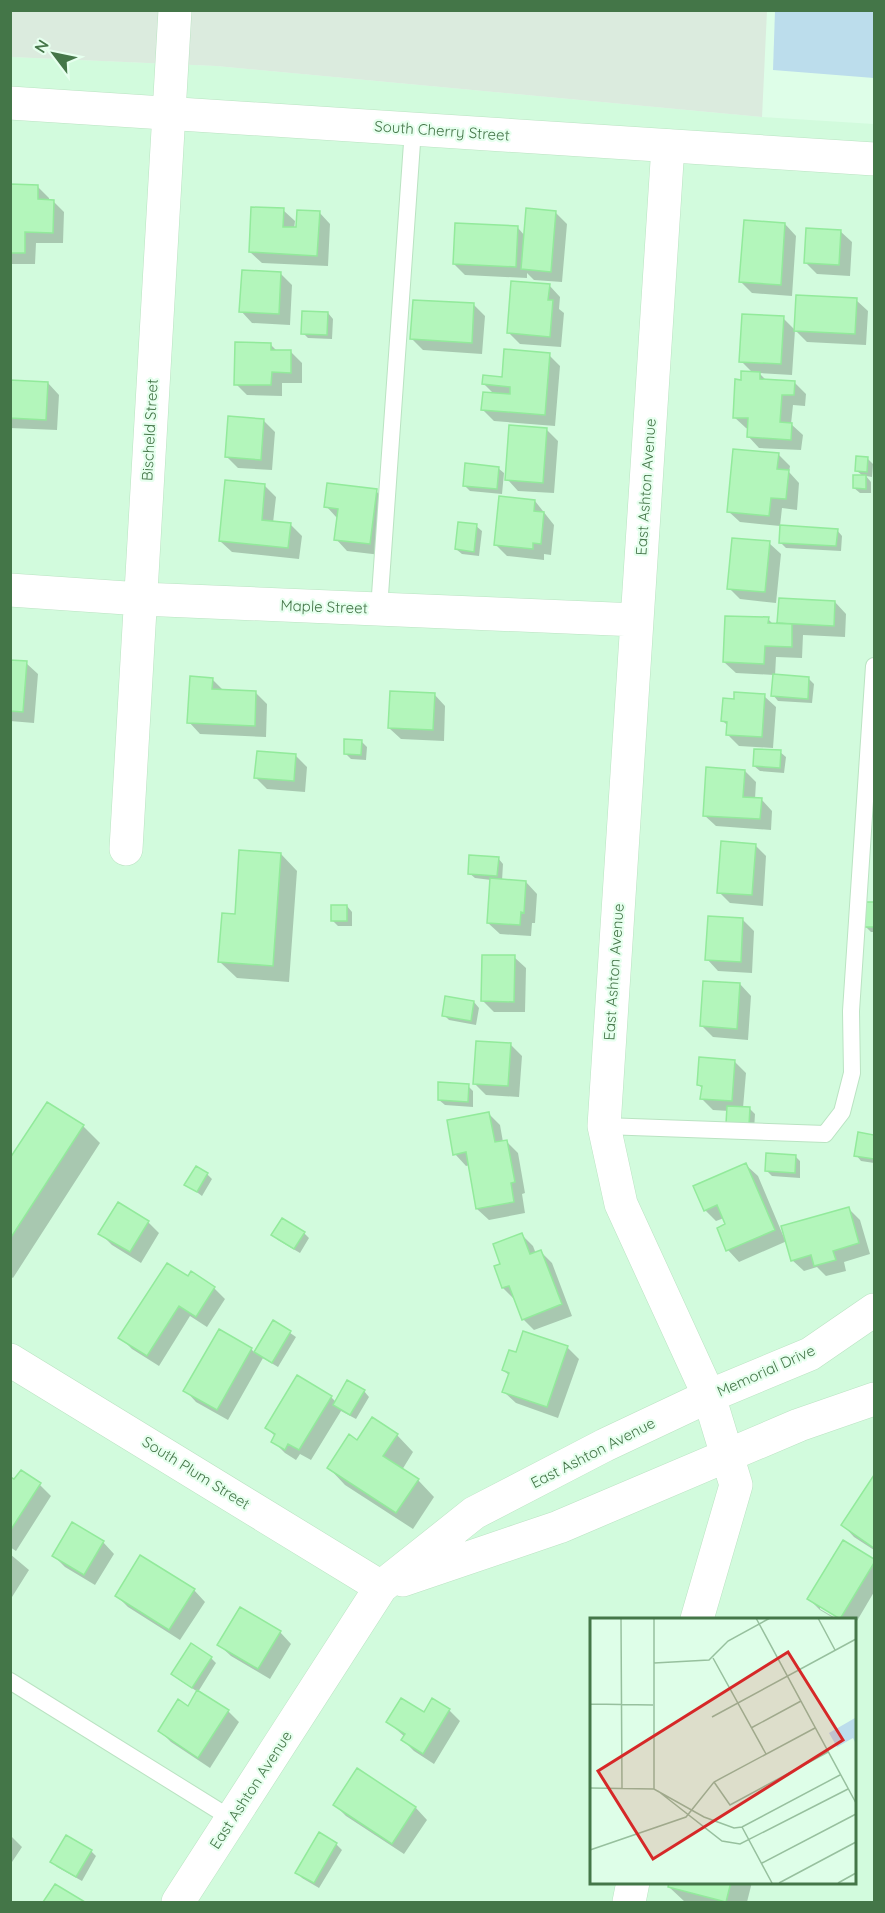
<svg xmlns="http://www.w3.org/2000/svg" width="885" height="1913" viewBox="0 0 885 1913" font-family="Quicksand,sans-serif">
	<rect width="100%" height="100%" fill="#defee8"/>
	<path fill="#d2fbdd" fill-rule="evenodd" d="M11,57L216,66L762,117L874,124V1902H11ZM591,1619H854V1882H591Z"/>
	<path fill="#dbebde" d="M11,11H767L762,117L216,66L11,57Z"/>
	<path fill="#bcddec" d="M775,11H874V78L773,70Z"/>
	<path fill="#0003" d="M10,186L38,187L49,198V201H53L64,212L63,243H36L35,264H10Z
		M283,210L295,221L294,229L319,212L330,224L328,266L262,263L250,252Z
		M555,212L567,224L562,282L534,280L527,273V278L465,275L454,264L518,228L525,236Z
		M785,224L796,236L792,296L752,293L741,282Z
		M840,231L852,242L850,276L817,274L806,263Z
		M281,274L292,285L290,325L252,323L241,311Z
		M549,285L560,297L559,309L564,313L561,347L520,344L509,333Z
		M856,300L868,311L866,345L807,342L795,330L792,375L759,373L767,381L794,382L806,394L805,406L793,405L791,424L803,435L801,450L759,448L748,436V429L746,428L734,417L742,381L753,373L741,361L783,318L795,330Z
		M474,305L485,316L482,354L423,350L412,339Z
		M328,313L333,319L332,339L308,338L303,333Z
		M270,344L278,352H291L302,363V383H282V396L247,395L236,384Z
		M549,355L560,366L555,426L494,421L483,410L494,394L484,384L503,378Z
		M10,381L48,383L59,395L57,430L10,428Z
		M264,421L275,432L272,470L238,468L227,457Z
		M546,429L558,441L554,493L518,491L507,479Z
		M778,454L790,466L789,472L799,483L797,510L782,508L780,526L740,522L728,511Z
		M867,458L873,464L872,477L866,476L871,482V493H860L854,488L863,476L857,471Z
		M498,468L504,473L502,494L470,491L464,485Z
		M264,485L276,497L273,523L290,524L302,536L299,559L232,552L220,541Z
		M376,491L387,502L381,555L347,551L336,539L337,518L326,506Z
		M535,501L554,525L551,555L544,554V560L507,556L496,545Z
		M476,526L482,531L479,556L462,554L456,549Z
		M837,530L842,536L841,551L786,548L781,543Z
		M769,543L781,554L776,603L740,599L729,588Z
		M780,599L835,602L846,614L845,637L803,635L802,658L776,657L775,676L808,678L814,684L812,703L778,701L773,695L774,675L736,673L724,662L768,619L773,624L778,625Z
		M10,662L26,663L38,674L34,723L10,721Z
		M212,679L224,691L256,693L267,704L266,737L200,734L189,722Z
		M434,694L445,706L444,741L401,739L389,728Z
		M764,696L776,707L773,748L739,746L728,735V726L723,721L735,700Z
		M361,741L367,747L366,760L351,759L345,753Z
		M780,752L786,757L784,773L760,771L754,766Z
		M296,756L307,767L305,792L267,789L256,778Z
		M745,771L756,782L755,799H761L772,811L771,830L716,826L704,815Z
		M755,845L766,856L763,906L730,903L719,892Z
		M281,854L297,871L289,982L237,978L220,962L236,916Z
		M498,858L503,864L502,881L526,882L537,894L535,923H532L531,936L500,934L488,923L491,880L475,878L469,873Z
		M866,904H874V932H871L865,926Z
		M347,906L352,912V926H338L333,921Z
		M743,920L754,931L752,973L718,971L707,959Z
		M514,957L526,968L525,1012H494L483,1001Z
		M740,984L751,996L748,1040L713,1037L702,1026Z
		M474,1002L479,1008L476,1025L449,1020L444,1015Z
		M510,1044L522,1056L519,1097L486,1095L475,1084Z
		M735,1062L746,1073L743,1108L750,1109L755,1114L754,1130L729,1111L713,1110L702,1099L703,1089L698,1084Z
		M468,1086L473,1091V1107L445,1105L439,1100Z
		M47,1104L83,1126L100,1143L13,1278L10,1276V1161Z
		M489,1114L500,1125L503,1142H507L518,1153L525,1193L522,1194L525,1213L489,1220L477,1209L470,1165L466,1166L455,1154Z
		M859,1134L874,1136V1163L861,1161L856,1155Z
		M795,1156L800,1161V1178L772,1176L767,1171Z
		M746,1165L758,1176L785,1240L849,1209L860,1220L870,1254L844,1262L846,1271L826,1276L817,1267L804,1271L792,1260L787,1241L739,1262L728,1250L718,1229L727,1225L724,1218L716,1221L705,1210Z
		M207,1174L212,1179L202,1196L186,1184Z
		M148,1222L159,1233L141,1263L112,1245L100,1233Z
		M304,1233L309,1238L300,1253L278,1240L273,1235Z
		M522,1235L533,1246L536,1254L541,1252L552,1263L572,1316L534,1330L523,1319L514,1299L503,1288Z
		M188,1278L214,1288L225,1299L207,1327L190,1316L159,1366L132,1349L120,1337Z
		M274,1322L296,1337L278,1367L263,1358L228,1420L196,1402L185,1390L251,1349L255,1353Z
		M567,1347L579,1359L558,1418L516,1403L504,1392L510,1376L503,1370L517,1354Z
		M364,1391L369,1397L356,1419L341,1411L311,1460L300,1454L296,1460L285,1453L273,1441L276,1437L267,1428L331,1397L336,1402Z
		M397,1435L413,1452L402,1470L418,1480L434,1497L413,1529L345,1485L329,1468L357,1442Z
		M21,1472L40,1485L51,1496L16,1551L10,1547V1479L15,1481Z
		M874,1477V1550L854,1537L843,1525Z
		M103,1542L114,1554L95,1585L65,1567L54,1556Z
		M844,1542L874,1561V1592L854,1626V1619H843L820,1605V1609L837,1619H835L820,1610L809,1599Z
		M10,1554L29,1570L12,1597L10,1595Z
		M194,1590L205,1602L180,1640L128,1607L117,1596Z
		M280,1632L291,1644L270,1679L231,1656L219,1645Z
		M211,1658L216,1663L198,1692L178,1679Z
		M188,1708L228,1711L239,1722L210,1768L171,1742L160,1731Z
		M449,1710L460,1721L434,1764L414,1751L403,1740L405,1737L387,1721Z
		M357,1770L416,1808L427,1820L404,1854L346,1816L334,1804Z
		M10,1835L22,1847L10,1865Z
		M319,1835L337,1845L342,1850L319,1888L302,1878L297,1872Z
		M91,1851L96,1856L82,1881L57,1867L52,1862Z
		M671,1882H752L747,1902H685L669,1887Z
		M55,1886L83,1902H45Z"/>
	<path fill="#b3f6bb" stroke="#92ea9b" stroke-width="1.5" d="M10,184L38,185V199L54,200L53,233L25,232V253H10Z
		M251,207L284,208L283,227H296L297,210L320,211L317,256L249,252Z
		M526,208L556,211L551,272L521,269Z
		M744,220L785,223L781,285L739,282Z
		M455,223L518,226L516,267L453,264Z
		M806,228L841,230L839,265L804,263Z
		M242,270L281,272L279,314L239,312Z
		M511,281L550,284L548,300H553L550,337L507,333Z
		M796,295L857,298L855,334L794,331Z
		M413,300L474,303L472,343L410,339Z
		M302,311L328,312L327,335L301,334Z
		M742,314L784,316L781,364L739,362Z
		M235,342L271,343V350H291V373L272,372L271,385H234Z
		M504,349L550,353L545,415L481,410L483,392L510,394V387L482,384L483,375L502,377Z
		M741,371L760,372V379L795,381L794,395H782L780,422L792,423L791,440L747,437L748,418H733L735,379L741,380Z
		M10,380L48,382L46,420L10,418Z
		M228,416L264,419L261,460L225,457Z
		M509,425L547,428L543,483L505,480Z
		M733,449L779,453L777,469L789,470L786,499L771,498L769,516L727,512Z
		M856,456L868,457L867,472L855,471Z
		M465,463L499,467L497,489L463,486Z
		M853,475H866V489L853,488Z
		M225,480L265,484L262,520L291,523L288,548L219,541Z
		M327,483L377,489L370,544L334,540L338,509L324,507Z
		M499,496L535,500L534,511L544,512L541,544L533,543V549L494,545Z
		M458,522L477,524L474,552L455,549Z
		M780,525L838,529L836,546L779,543Z
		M732,538L770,541L765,592L727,589Z
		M779,598L835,601L834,626L777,623Z
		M725,616L769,617L768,623L792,624V647L765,646L764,664L723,662Z
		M10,660L27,661L23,712L10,711Z
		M773,674L809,677L808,699L771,696Z
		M190,676L213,678L212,689L256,691L255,726L187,723Z
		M390,691L435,693L433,730L388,728Z
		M734,692L765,694L762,737L726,735L727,722L721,721L723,698L734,699Z
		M344,739L362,740L361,755L344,754Z
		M754,749L781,750L780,768L753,766Z
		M257,751L296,754L294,781L254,778Z
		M706,767L745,770L743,797L762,798L760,819L703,816Z
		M721,841L756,844L752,895L717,893Z
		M239,850L281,853L273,966L218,962L222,913L235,914Z
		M469,855L499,857L497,876L468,874Z
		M490,878L526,881L524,913L521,912L520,925L487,923Z
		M865,902H874V927H864Z
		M331,905H347V921H331Z
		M708,916L743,918L741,962L705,960Z
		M482,955H515L514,1002L481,1001Z
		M703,981L740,983L737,1029L700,1026Z
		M445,996L474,1001L471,1021L442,1016Z
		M476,1041L511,1043L508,1086L473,1084Z
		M699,1057L735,1060L732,1101L700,1099L702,1086L697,1085Z
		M438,1082L469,1084L468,1102L438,1100Z
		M47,1102L84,1125L10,1239V1158Z
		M727,1106L750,1107L749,1125L726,1124Z
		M489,1112L495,1142L507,1140L515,1182L511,1183L514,1202L476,1209L466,1152L453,1155L447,1120Z
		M858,1132L874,1135V1159L854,1156Z
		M766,1153L796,1155L795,1173L765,1171Z
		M746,1163L775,1230L726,1251L717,1228L725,1224L717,1205L704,1211L693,1186Z
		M196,1166L208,1173L197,1192L184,1185Z
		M118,1202L149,1221L130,1252L98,1234Z
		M849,1207L859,1243L833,1251L836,1260L814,1266L811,1255L791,1261L781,1226Z
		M282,1218L305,1232L294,1249L271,1235Z
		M522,1233L530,1254L541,1250L562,1304L522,1320L509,1286L502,1288L494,1266L500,1264L493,1244Z
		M167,1263L188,1276L191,1271L215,1287L196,1317L179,1306L147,1356L118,1338Z
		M273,1320L291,1331L272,1363L254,1352Z
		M219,1329L252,1348L217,1410L183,1391Z
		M523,1331L568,1346L547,1407L502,1392L509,1373L502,1370L509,1350L516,1352Z
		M297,1375L332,1396L299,1450L288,1444L285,1450L271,1442L275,1434L265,1428Z
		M347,1380L365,1390L350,1415L333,1405Z
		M372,1417L398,1434L383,1456L419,1479L396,1513L327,1468L349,1434L357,1440Z
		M21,1470L41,1483L10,1531V1477L14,1479Z
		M874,1475V1548L841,1525Z
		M72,1522L104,1541L84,1575L52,1556Z
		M843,1540L874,1559V1563L840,1619L807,1599Z
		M140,1555L195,1589L169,1630L115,1596Z
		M240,1607L281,1631L258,1669L217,1645Z
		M191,1643L212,1657L192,1688L171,1674Z
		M197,1690L229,1710L198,1758L158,1731L178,1699L188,1706Z
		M401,1698L424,1712L432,1698L450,1709L423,1754L401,1740L405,1734L386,1722Z
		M357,1768L416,1807L392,1844L333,1805Z
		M319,1832L337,1843L314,1883L295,1873Z
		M66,1835L92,1850L76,1877L50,1862Z
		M669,1882H731L726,1902L668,1887Z
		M55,1884L85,1902H43Z"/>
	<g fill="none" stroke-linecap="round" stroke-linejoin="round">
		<g stroke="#bae3c2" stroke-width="18">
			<path id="service" d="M379,609L413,129
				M604,1126L825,1134L842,1112L852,1073L851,1011L874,666
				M10,1681L232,1819"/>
		</g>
		<g stroke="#bae3c2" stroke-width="34">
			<path id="minor" d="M668,146L604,1126L621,1204L709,1396L736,1485L697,1619
				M10,590L141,599L637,620
				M126,849L175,10
				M10,1360L381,1587
				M403,1580L559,1527L799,1425L874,1399
				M178,1902L381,1587L474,1513L605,1445L709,1396L810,1354L874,1310
				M629,1902L633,1882"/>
		</g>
		<g stroke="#bae3c2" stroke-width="34">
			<path id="tertiary" d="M10,103L874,159"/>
		</g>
		<use href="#service" stroke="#fff" stroke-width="16"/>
		<use href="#minor" stroke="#fff" stroke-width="33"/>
		<use href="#tertiary" stroke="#fff" stroke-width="33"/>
	</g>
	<g text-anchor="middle" stroke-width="4.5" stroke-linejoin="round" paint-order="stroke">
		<g font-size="15" fill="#447648" stroke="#e6ffee">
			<text transform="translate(442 131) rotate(4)" y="5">South Cherry Street</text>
			<text transform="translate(150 430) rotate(-87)" y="5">Bischeld Street</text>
			<text transform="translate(646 487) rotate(-86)" y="5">East Ashton Avenue</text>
			<text transform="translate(324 607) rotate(2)" y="5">Maple Street</text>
			<text transform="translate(614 972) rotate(-86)" y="5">East Ashton Avenue</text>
			<text transform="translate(766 1371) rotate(-24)" y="5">Memorial Drive</text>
			<text transform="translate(593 1453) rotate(-27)" y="5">East Ashton Avenue</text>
			<text transform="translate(196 1473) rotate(32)" y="5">South Plum Street</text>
			<text transform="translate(251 1790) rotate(-57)" y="5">East Ashton Avenue</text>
		</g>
	</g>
	<g transform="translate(590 1618)">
		<rect width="266" height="266" fill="#defee8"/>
		<path d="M265,100V124L263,120L247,129L239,115Z" fill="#bcddec"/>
		<path fill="none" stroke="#97c09e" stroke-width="1.5" d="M31,0L32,170M64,0V171M166,0L266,185M228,0L245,32M123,40L176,136M64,45L119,42L138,23L180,0M0,47V91M0,86L63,87M122,99L266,21M161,110L211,83M124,164L140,187L238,134M0,170L64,171L114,199L144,210L152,209L250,157M68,173L132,223L150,226L258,171M152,209L182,265M0,232L96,199L124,164L225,110M172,245L266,196M189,265L266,224M248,265L266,255"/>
		<path fill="#d62828" fill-opacity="0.15" stroke="#d62828" stroke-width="3" d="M198,34L253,122L63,241L8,153Z"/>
		<rect width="266" height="266" fill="none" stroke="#447648" stroke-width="3"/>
	</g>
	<rect width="885" height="1913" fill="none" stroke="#447648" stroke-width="24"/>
	<g transform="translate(54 54) rotate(302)" stroke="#e6ffee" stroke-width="4.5" paint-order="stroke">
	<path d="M0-4.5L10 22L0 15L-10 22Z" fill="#447648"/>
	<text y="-9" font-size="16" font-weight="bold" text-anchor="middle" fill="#447648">N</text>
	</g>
</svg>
